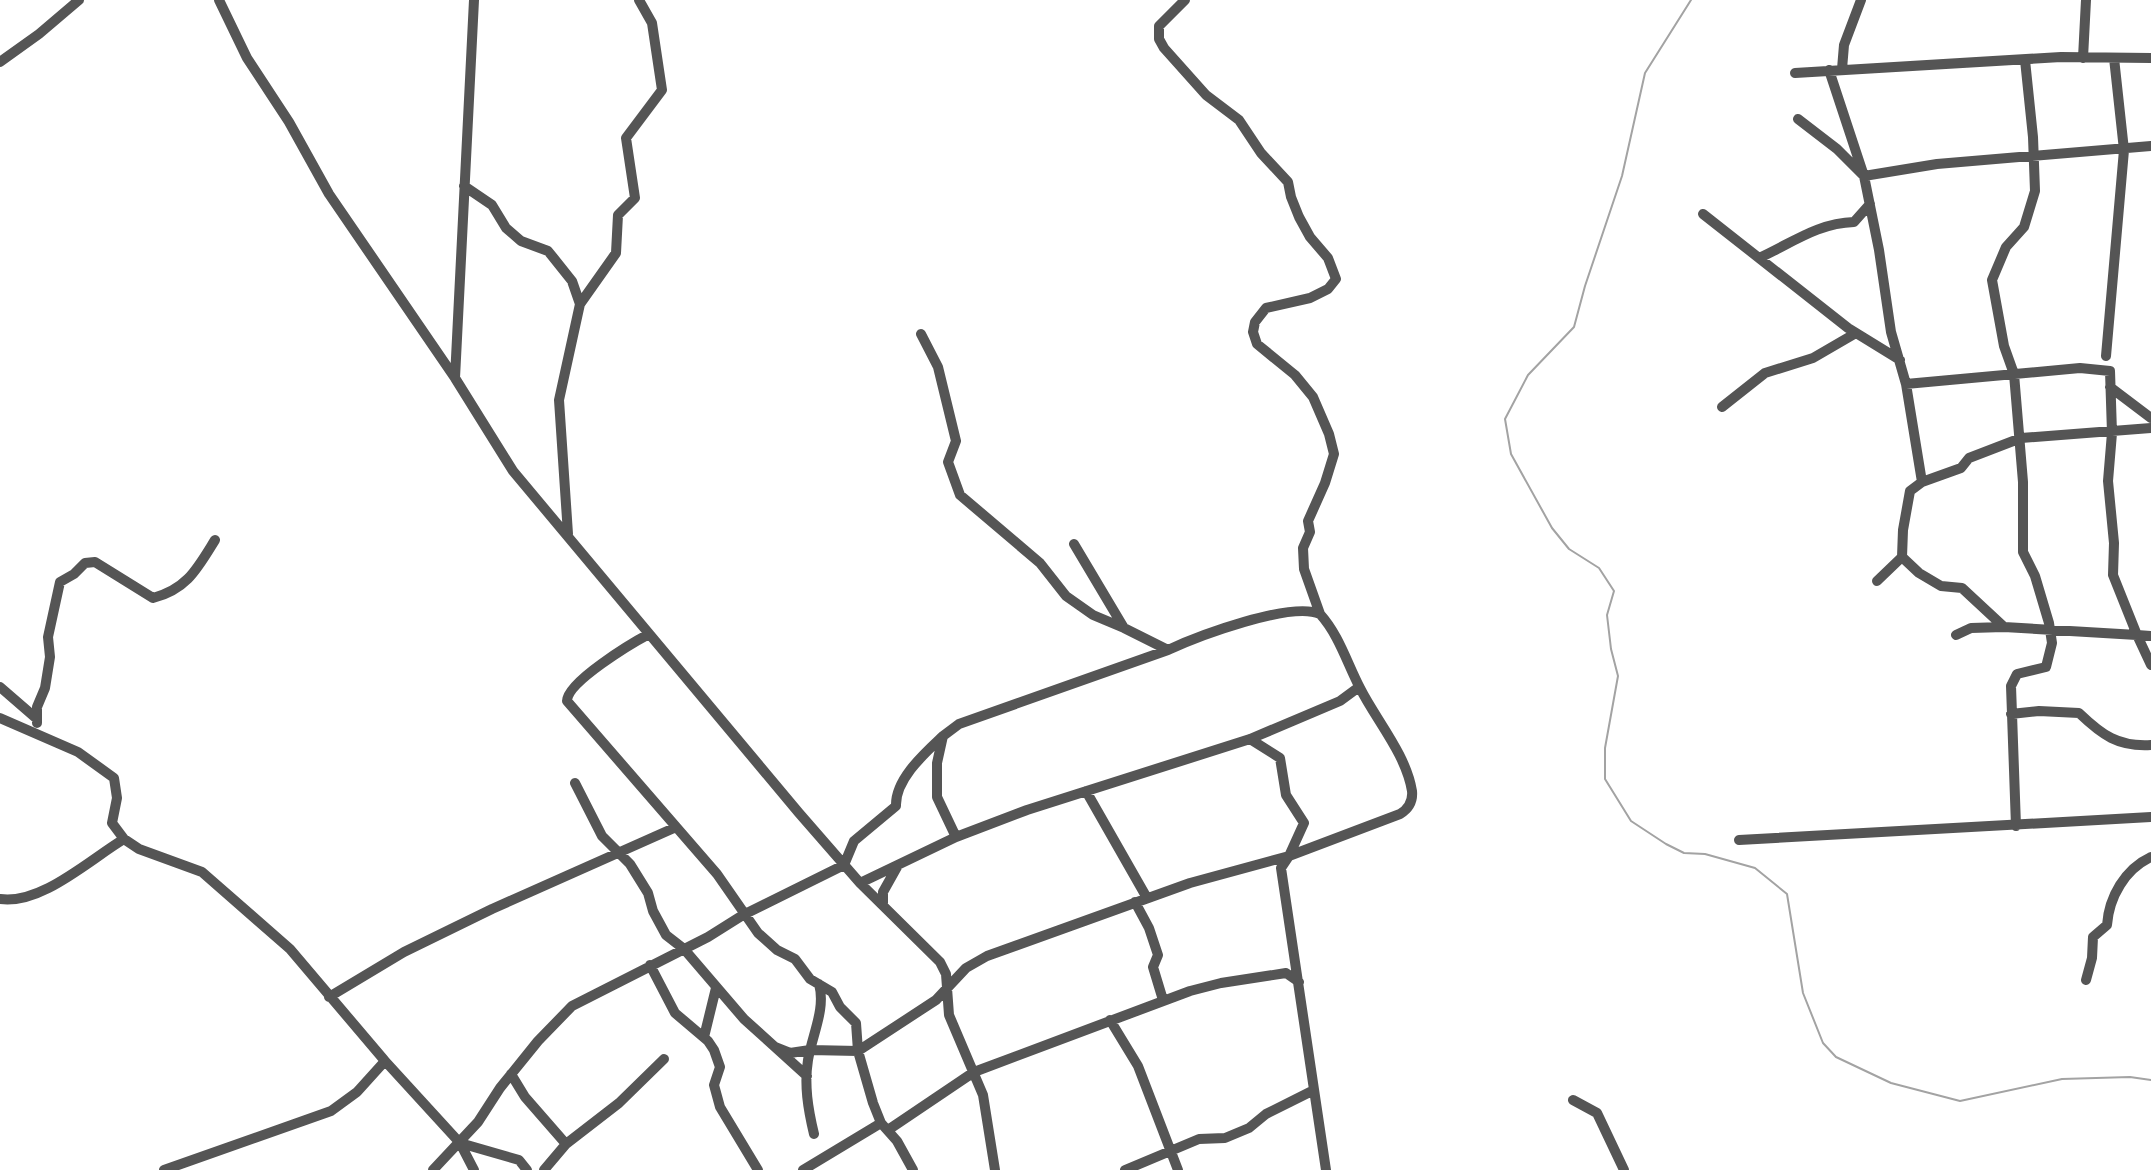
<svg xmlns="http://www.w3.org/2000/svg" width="2151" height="1170" viewBox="0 0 2151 1170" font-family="'Varela Round',sans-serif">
	<rect width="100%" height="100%" fill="#fff"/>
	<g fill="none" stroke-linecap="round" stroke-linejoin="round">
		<path stroke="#a3a3a3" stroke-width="2" d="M1691,0L1645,73L1622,176L1585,286L1574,327L1528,375L1505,419L1511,454L1552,528L1569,549L1599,568L1614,591L1607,615L1611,649L1618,676L1605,748V779L1631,821L1666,844L1684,853L1705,854L1755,868L1787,894L1803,993L1823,1043L1836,1057L1891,1083L1960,1101L2062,1079L2130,1077L2151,1080"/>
		<path stroke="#555" stroke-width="10" d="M219,0L247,58L289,122L329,194L455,378L513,471L799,813L860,883L940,962L946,974L949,1015L983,1095L995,1170
			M1185,0L1159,26V39L1164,48L1206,95L1239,120L1261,153L1288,182L1291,197L1299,217L1310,237L1328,258L1336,279L1328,289L1310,298L1266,308L1255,322L1253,332L1257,344L1295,375L1313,397L1329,434L1334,454L1325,483L1308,521L1310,532L1303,548L1304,569L1320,614
			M2083,58L2086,0
			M0,62L39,34L79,0
			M1842,69L1844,45L1861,0
			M1829,70L1864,176L1879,250L1891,332L1906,384L1922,482L1910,491L1903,530L1902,557L1877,581
			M1795,73L2061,57L2151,58
			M1798,119L1837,149L1864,176L1937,164L2151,146
			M464,186L492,205L506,228L521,241L548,251L572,281L580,304L559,400L568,534
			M1703,214L1848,328L1900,360
			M1759,258C1792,243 1818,223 1854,222L1870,204
			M580,304L616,253L618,215L635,198L626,138L662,90L652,23L639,0
			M921,334L938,367L956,441L948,462L960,495L1040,563L1066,596L1093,615L1124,628
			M2106,356L2124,150L2114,58
			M455,378L474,0
			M1906,384L2080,368L2110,371L2112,433L2108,481L2114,543L2113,575L2137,635L2151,636
			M2110,387L2151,418
			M1722,407L1765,373L1813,358L1856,333
			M1922,482L1961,468L1969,458L2021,438L2151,428
			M1902,557L1919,573L1941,586L1962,588L2004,627L2137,635L2151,665
			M649,634C632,643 567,682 567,701L717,874L758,933L777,950L795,959L810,979L832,992L840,1007L856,1023L858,1051L873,1103L881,1123L897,1141L913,1170
			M1956,635L1971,628L2004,627
			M0,687L37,719V723
			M2011,714L2039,711L2079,713C2102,735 2118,747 2151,745
			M0,718L78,752L114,778L117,798L112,823L124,839L139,849L202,872L290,949L385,1061L460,1143L474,1170
			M37,719V707L45,688L50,657L48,637L60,582L74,574L85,563L95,562L153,598C187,589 197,569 215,540
			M1250,739L1280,758L1286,795L1304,823L1289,856L1281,868L1326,1170
			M575,783L602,836L630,864L648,893L653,911L666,935L684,949L744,1019L807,1076
			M1086,791L1147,898
			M2016,826L2011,686L2017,674L2046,667L2052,643L2049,623L2035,576L2023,552V482L2014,374L2004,346L1992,280L2006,247L2024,227L2035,191L2033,137L2025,60
			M956,837L937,797V763L943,736L959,724L1168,650
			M1739,840L2151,817
			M860,883L956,837L1027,810L1250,739L1340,701L1359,687
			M0,899C41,905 89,860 124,839
			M1135,902L1149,928L1158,955L1153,967L1163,1000
			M883,903V892L897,867
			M650,965L675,1013L708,1041L714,1050L720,1067L714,1085L720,1107L758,1170
			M2086,980L2092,958L2093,937L2107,925C2109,897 2125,869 2151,857
			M329,997L404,952L492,909L674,828
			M1110,1020L1138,1066L1178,1170
			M704,1037L716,988
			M775,1047L790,1053L810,1050L858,1051L936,1000L966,968L987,956L1190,883L1289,856L1400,814C1408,809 1413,801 1412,791C1406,754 1376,720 1360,688C1347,663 1339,635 1320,614C1291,601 1198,636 1168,650L1124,628L1074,544
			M511,1074L525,1097L566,1144
			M1573,1100L1597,1113L1624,1170
			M888,1130L974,1072L1190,991L1221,983L1286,973L1299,982
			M814,1134C808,1109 804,1085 808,1060C812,1035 826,1009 819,984
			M460,1143L519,1160L527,1170
			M164,1170L331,1111L357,1092L385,1061
			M433,1170L478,1122L500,1088L538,1041L572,1006L708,937L743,915L844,865L854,841L896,806C895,779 925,753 943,736
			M544,1170L566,1144L619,1103L664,1059
			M803,1170L881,1123
			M1125,1170L1199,1139L1225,1138L1249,1128L1266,1114L1314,1090"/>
	</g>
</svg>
